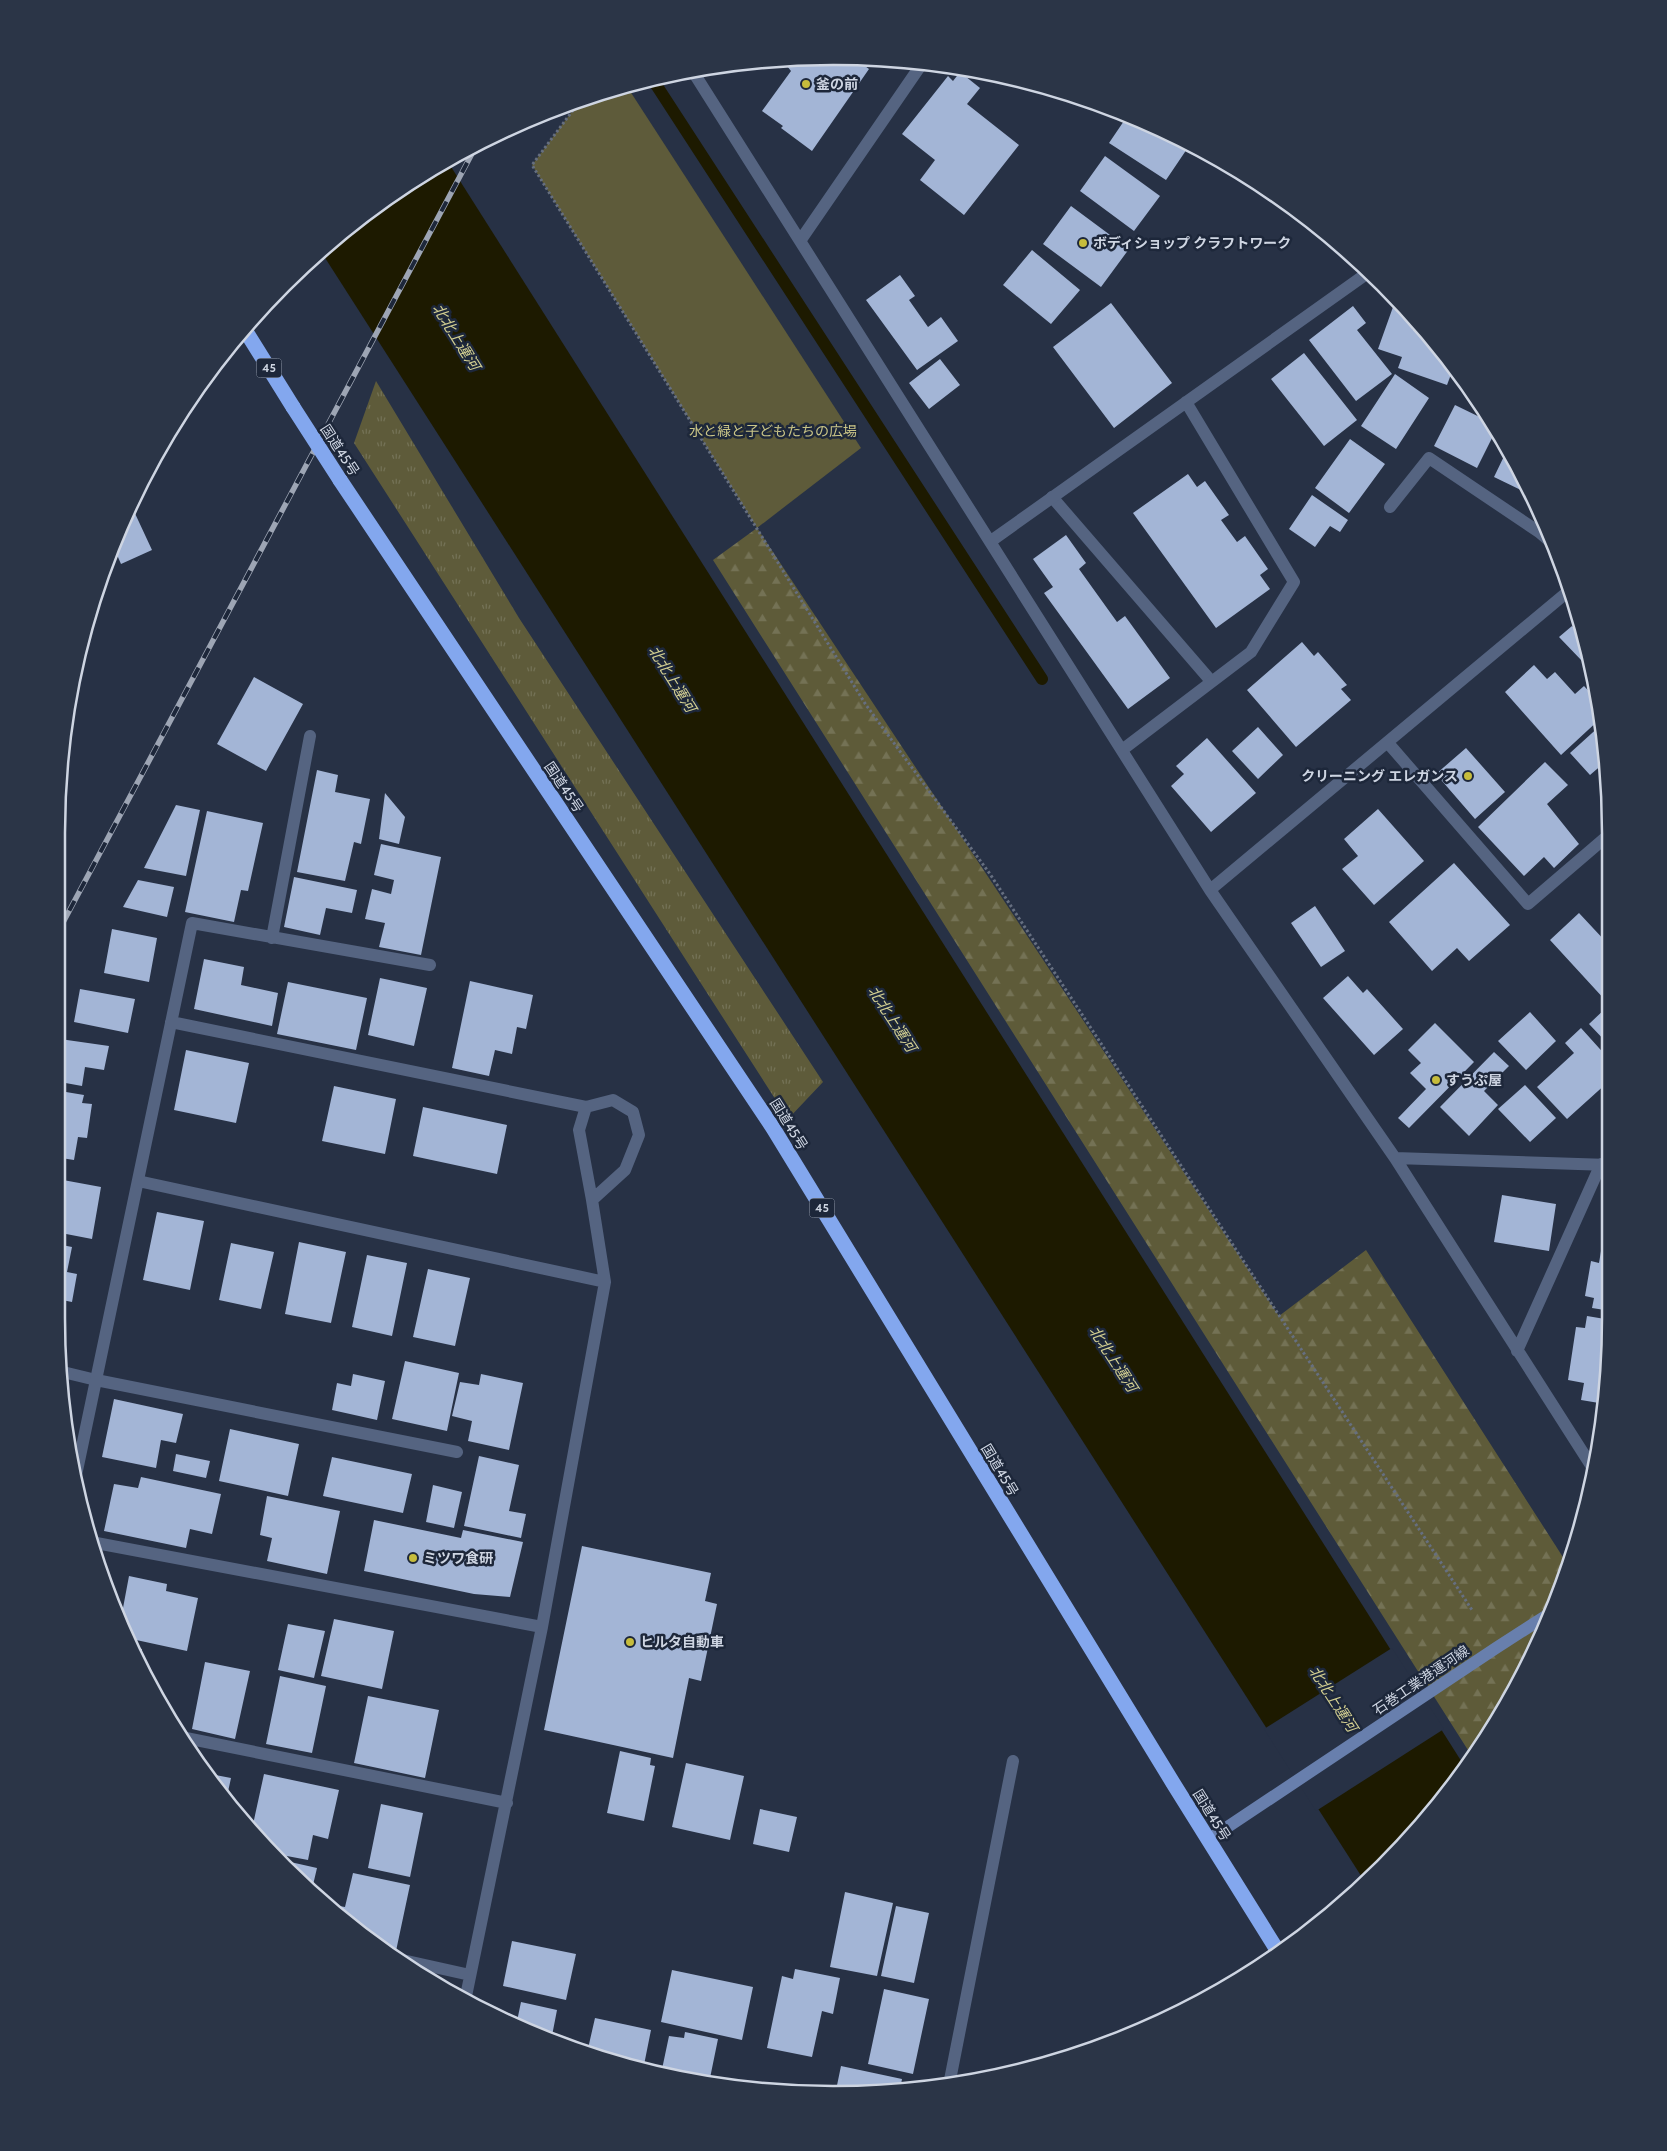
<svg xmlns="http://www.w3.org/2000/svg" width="1667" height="2151" viewBox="0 0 1667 2151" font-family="Cabin,'Noto Sans JP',sans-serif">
	<defs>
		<pattern id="grass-tufts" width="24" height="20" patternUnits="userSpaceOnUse" patternTransform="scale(1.25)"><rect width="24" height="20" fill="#5e5b3a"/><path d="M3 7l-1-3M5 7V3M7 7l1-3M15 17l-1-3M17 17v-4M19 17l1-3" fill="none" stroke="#747256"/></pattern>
		<pattern id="forest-firs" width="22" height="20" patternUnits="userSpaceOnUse" patternTransform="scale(1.25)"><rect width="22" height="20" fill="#5e5b39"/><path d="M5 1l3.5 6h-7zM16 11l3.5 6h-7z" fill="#747255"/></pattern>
	</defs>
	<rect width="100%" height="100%" fill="#273145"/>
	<path fill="url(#grass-tufts)" d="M376,381L519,618L823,1082L788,1119L354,443Z"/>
	<path fill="url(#forest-firs)" d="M757,528L1279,1316L1366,1250L1568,1565L1552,1615L1480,1749L1473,1758L713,560Z"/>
	<path fill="#5e5b3a" d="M628,88L861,448L757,528L532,165L579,102Z"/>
	<path fill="#1d1a00" d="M448,162L1465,1767L1383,1867L1365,1882L320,250L402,187Z"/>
	<path fill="#273145" d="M1392,1648L1444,1729L1316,1811L1264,1729Z"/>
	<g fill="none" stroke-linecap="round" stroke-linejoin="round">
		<path stroke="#1d1a00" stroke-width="12" d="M653,80L1042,679"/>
	</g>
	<path fill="#a3b5d6" d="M834,56L854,58L869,69L812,151L781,128L783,126L762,111L791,71L783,61Z
		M960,72L980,88L967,104L1019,145L964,215L920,180L935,160L902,134L948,76L953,81Z
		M1128,115L1189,146L1166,180L1109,143Z
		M1105,156L1160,196L1134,231L1080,191Z
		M1071,206L1129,249L1101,287L1043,244Z
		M1032,250L1080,290L1051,324L1003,285Z
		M900,275L915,296L909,300L928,327L941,317L958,341L917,370L866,300Z
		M1111,303L1172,383L1114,428L1053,347Z
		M1353,306L1366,323L1357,330L1392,374L1356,401L1309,340Z
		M1393,307L1406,312L1414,322L1412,329L1424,334L1453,369L1447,385L1398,368L1402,357L1378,349Z
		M1304,353L1357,420L1324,446L1271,379Z
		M940,359L960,385L929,409L909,383Z
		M1395,374L1429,398L1396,449L1361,426Z
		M1455,405L1492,423L1496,430L1477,468L1434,446Z
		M1350,439L1385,464L1349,513L1315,488Z
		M1507,450L1531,490L1533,496L1494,477Z
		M1188,474L1197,487L1205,481L1229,515L1221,520L1237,542L1245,536L1268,569L1260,575L1270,589L1216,628L1133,513Z
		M1312,495L1348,520L1340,532L1330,526L1315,547L1289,529Z
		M132,507L152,550L121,564L114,548Z
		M1066,535L1086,563L1079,569L1117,622L1125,616L1170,678L1128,709L1044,593L1053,587L1033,559Z
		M1572,626L1582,636L1587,658L1583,662L1559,637Z
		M1302,642L1314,656L1318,652L1347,685L1341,689L1351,700L1296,747L1247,690Z
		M1534,665L1547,679L1555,672L1575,694L1584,686L1597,700L1601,718L1561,755L1505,692Z
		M254,677L303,704L266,771L217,744Z
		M1602,724L1604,763L1590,775L1570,753Z
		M1258,727L1283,755L1258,779L1232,751Z
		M1207,738L1256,793L1211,832L1171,786L1184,774L1176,766Z
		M1466,748L1505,792L1475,819L1436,774Z
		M1545,762L1568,785L1547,804L1579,844L1554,868L1544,857L1524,876L1478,827Z
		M317,770L338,775L335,792L370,799L361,844L354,842L345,881L297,872Z
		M385,793L405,817L399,844L379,839Z
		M176,805L200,810L186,876L144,868Z
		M1378,809L1424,861L1374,905L1342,869L1358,856L1344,839Z
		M207,811L263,823L248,891L241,890L234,922L185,912Z
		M381,844L441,857L421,955L379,947L385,923L365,919L372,889L391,894L394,880L374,875Z
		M1454,863L1510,925L1469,961L1457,948L1432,971L1389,922Z
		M294,877L357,890L352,913L326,908L320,935L284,927Z
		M138,880L174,887L167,917L123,907Z
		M1315,906L1345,951L1321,967L1291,923Z
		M1579,913L1607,943L1606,1001L1550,940Z
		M112,929L157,938L149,982L104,973Z
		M204,959L244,967L241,985L278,993L272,1026L194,1009Z
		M1348,976L1363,993L1367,989L1403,1029L1374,1055L1323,998Z
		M380,978L427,988L414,1046L368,1035Z
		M470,981L533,995L526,1029L517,1027L512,1054L495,1050L489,1076L452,1068Z
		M288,982L367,998L356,1050L277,1034Z
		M80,989L135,999L128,1033L74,1022Z
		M1607,1007V1012L1608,1044L1589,1024Z
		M1530,1012L1556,1041L1526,1070L1498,1041Z
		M1435,1023L1474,1062L1409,1128L1398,1118L1426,1089L1410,1073L1421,1063L1408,1050Z
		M1581,1028L1608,1058V1082L1567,1119L1537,1087L1574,1053L1565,1043Z
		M60,1039L109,1046L104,1070L85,1067L82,1086L60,1082Z
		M186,1050L249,1063L236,1123L174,1110Z
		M1494,1052L1509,1066L1484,1091L1498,1105L1469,1136L1440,1107Z
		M1525,1085L1556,1118L1530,1142L1498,1109Z
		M334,1086L396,1099L385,1154L322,1141Z
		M60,1091L84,1095L82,1103L92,1104L87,1138L78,1137L74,1160L61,1158Z
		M423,1107L507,1125L497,1174L413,1156Z
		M63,1180L101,1187L92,1239L61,1233Z
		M1502,1195L1556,1204L1549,1251L1494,1242Z
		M157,1212L204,1221L190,1290L143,1280Z
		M1605,1227L1610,1228L1611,1311L1592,1308L1594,1298L1585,1296L1591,1261L1599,1263Z
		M299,1242L346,1252L331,1323L285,1314Z
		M231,1243L274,1252L261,1309L219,1300Z
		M62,1245L72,1247L67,1272L77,1274L72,1302L62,1300Z
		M367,1255L407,1263L392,1336L352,1327Z
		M428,1269L470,1278L455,1346L413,1337Z
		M1587,1316L1611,1320L1605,1404L1581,1400L1584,1383L1568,1380L1576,1327L1585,1328Z
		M405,1361L459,1373L447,1431L392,1419Z
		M353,1374L385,1381L377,1420L332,1410L337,1383L351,1386Z
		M481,1374L523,1383L509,1450L468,1441L472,1421L452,1416L460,1382L479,1385Z
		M114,1399L183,1414L176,1443L161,1440L156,1468L102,1457Z
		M230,1429L299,1444L288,1496L219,1481Z
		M176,1454L210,1461L206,1478L173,1471Z
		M479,1456L519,1465L509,1511L526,1514L521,1538L464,1526Z
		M332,1457L412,1474L403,1513L323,1496Z
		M141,1477L221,1494L212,1534L190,1529L186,1548L104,1531L114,1484L138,1488Z
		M433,1485L462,1492L454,1528L426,1522Z
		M267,1496L340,1511L327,1574L267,1561L272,1538L260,1535Z
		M374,1520L461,1538L463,1530L523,1542L510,1597L474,1594L364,1571Z
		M582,1546L711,1573L705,1601L717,1604L701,1681L689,1678L673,1758L544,1730Z
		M129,1576L167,1584L166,1591L198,1598L187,1651L127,1638L120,1624Z
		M334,1619L394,1631L382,1689L321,1676Z
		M288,1624L325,1631L314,1678L278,1670Z
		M131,1646L142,1649L139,1663L136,1657Z
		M205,1662L250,1671L235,1739L192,1729Z
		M280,1676L326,1686L312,1753L266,1744Z
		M368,1696L439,1710L425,1778L354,1763Z
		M620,1751L651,1758L650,1765L655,1766L644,1821L607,1813Z
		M686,1763L744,1776L730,1840L672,1827Z
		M205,1773L231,1778L226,1801L217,1791Z
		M264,1774L339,1790L328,1839L313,1835L308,1860L271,1853L250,1829H252Z
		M381,1804L423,1813L410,1877L368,1868Z
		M760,1809L797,1817L789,1852L753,1844Z
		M277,1859L317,1868L313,1885L301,1882Z
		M353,1873L410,1885L396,1951L382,1948L361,1934L328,1906V1904L345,1907Z
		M845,1892L893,1903L877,1976L830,1967Z
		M896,1906L929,1913L914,1983L881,1976Z
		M512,1941L576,1954L566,2000L503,1986Z
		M795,1969L840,1978L833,2014L822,2011L812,2057L767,2048L782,1976L793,1979Z
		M672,1970L753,1987L742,2040L661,2022Z
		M884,1989L929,1999L913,2074L868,2064Z
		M521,2002L557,2010L551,2041L516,2026Z
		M595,2018L651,2030L643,2070L587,2053Z
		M685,2032L718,2039L709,2083L661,2074L669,2036L684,2038Z
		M841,2066L902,2079L900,2090L835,2095Z"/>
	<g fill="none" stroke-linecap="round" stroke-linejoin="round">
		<path stroke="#666f80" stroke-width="3" stroke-dasharray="2.5 2.5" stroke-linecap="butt" d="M579,102L532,165L866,705L990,874L1472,1610
			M1514,1676L1516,1681"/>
		<path stroke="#556481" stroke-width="12" d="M1052,497L1211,681
			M1390,507L1429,458L1539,532L1553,544
			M63,1372L96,1380"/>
		<path stroke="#556481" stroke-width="12" d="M692,70L1210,890L1395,1158L1594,1470
			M800,241L921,65
			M991,541L1369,272
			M1388,743L1528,904L1605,838
			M1122,750L1251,652L1294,582L1186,402
			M1210,890L1571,589
			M272,938L310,736
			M171,1022L586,1107
			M1395,1158L1609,1165
			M138,1181L605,1282
			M1517,1351L1601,1164
			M96,1380L457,1452
			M75,1480L192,923L430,965
			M91,1542L542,1627
			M181,1737L507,1803
			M398,1959L470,1975
			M465,2001L542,1627L605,1282L592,1200L579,1130L586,1107L613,1100L633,1112L639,1135L625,1170L592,1200
			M949,2085L1013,1761"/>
		<path stroke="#687fad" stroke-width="12" d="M1208,1840L1496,1648L1552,1612"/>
		<path stroke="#83a7ee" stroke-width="15" d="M245,330L293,407
			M340,480L773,1128L1173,1783L1279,1953"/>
		<g stroke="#9da5b4" stroke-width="5.5">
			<path id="rail" d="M59,930L475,148"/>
		</g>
		<use href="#rail" stroke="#1d273a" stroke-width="4" stroke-dasharray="11" stroke-linecap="butt"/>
		<path stroke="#83a7ee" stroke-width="15" d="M293,407L340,480"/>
	</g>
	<g fill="#c6bc3c" stroke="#1d273a" stroke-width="2">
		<circle cx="806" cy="84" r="5"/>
		<circle cx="1083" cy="243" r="5"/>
		<circle cx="1468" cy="776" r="5"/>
		<circle cx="1436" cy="1080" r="5"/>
		<circle cx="413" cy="1558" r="5"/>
		<circle cx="630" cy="1642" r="5"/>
	</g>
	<g text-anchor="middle" stroke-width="5" stroke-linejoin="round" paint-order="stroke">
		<g fill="#1d273a" stroke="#99a1b0" stroke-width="1">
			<rect x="256.5" y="358.5" width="25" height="19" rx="4"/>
			<rect x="809.5" y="1198.5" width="25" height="19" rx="4"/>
		</g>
		<g font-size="12" font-weight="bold" fill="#ced5e2">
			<text x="269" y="372">45</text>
			<text x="822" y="1212">45</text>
		</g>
		<g font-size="14" font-weight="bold" fill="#ced5e2" stroke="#1d273a" text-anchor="start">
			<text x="816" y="89">釜の前</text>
			<text x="1093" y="248">ボディショップ クラフトワーク</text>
			<text x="1458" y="781" text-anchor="end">クリーニング エレガンス</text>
			<text x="1446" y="1085">すうぷ屋</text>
			<text x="423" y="1563">ミツワ食研</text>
			<text x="640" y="1647">ヒルタ自動車</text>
		</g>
		<g font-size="14" fill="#cac587" stroke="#1d273a">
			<text x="773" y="436">水と緑と子どもたちの広場</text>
		</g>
		<g font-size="14" fill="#ced5e2" stroke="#1d273a">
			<text transform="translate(340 450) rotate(57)" y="5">国道45号</text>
			<text transform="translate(564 787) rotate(56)" y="5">国道45号</text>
			<text transform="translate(789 1124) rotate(58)" y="5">国道45号</text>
			<text transform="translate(1000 1470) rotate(59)" y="5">国道45号</text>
			<text transform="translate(1421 1680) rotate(-34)" y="5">石巻工業港運河線</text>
			<text transform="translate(1212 1815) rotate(58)" y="5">国道45号</text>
		</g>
		<g font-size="15" font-style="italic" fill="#d3cf91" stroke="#1d273a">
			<text transform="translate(456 337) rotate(58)" y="5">北北上運河</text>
			<text transform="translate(672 679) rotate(58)" y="5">北北上運河</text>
			<text transform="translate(892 1019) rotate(57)" y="5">北北上運河</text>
			<text transform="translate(1113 1359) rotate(57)" y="5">北北上運河</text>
			<text transform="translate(1333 1699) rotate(57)" y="5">北北上運河</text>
		</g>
	</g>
	<path d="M0 0H1667V2151H0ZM833 65H834A768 768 0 0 1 1602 833V1318A768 768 0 0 1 834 2086H833A768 768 0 0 1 65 1318V833A768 768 0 0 1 833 65Z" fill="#2b3547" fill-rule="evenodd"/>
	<path fill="none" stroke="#ced5e2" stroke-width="2.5" d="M833 65H834A768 768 0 0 1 1602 833V1318A768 768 0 0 1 834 2086H833A768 768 0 0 1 65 1318V833A768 768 0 0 1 833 65Z"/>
</svg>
